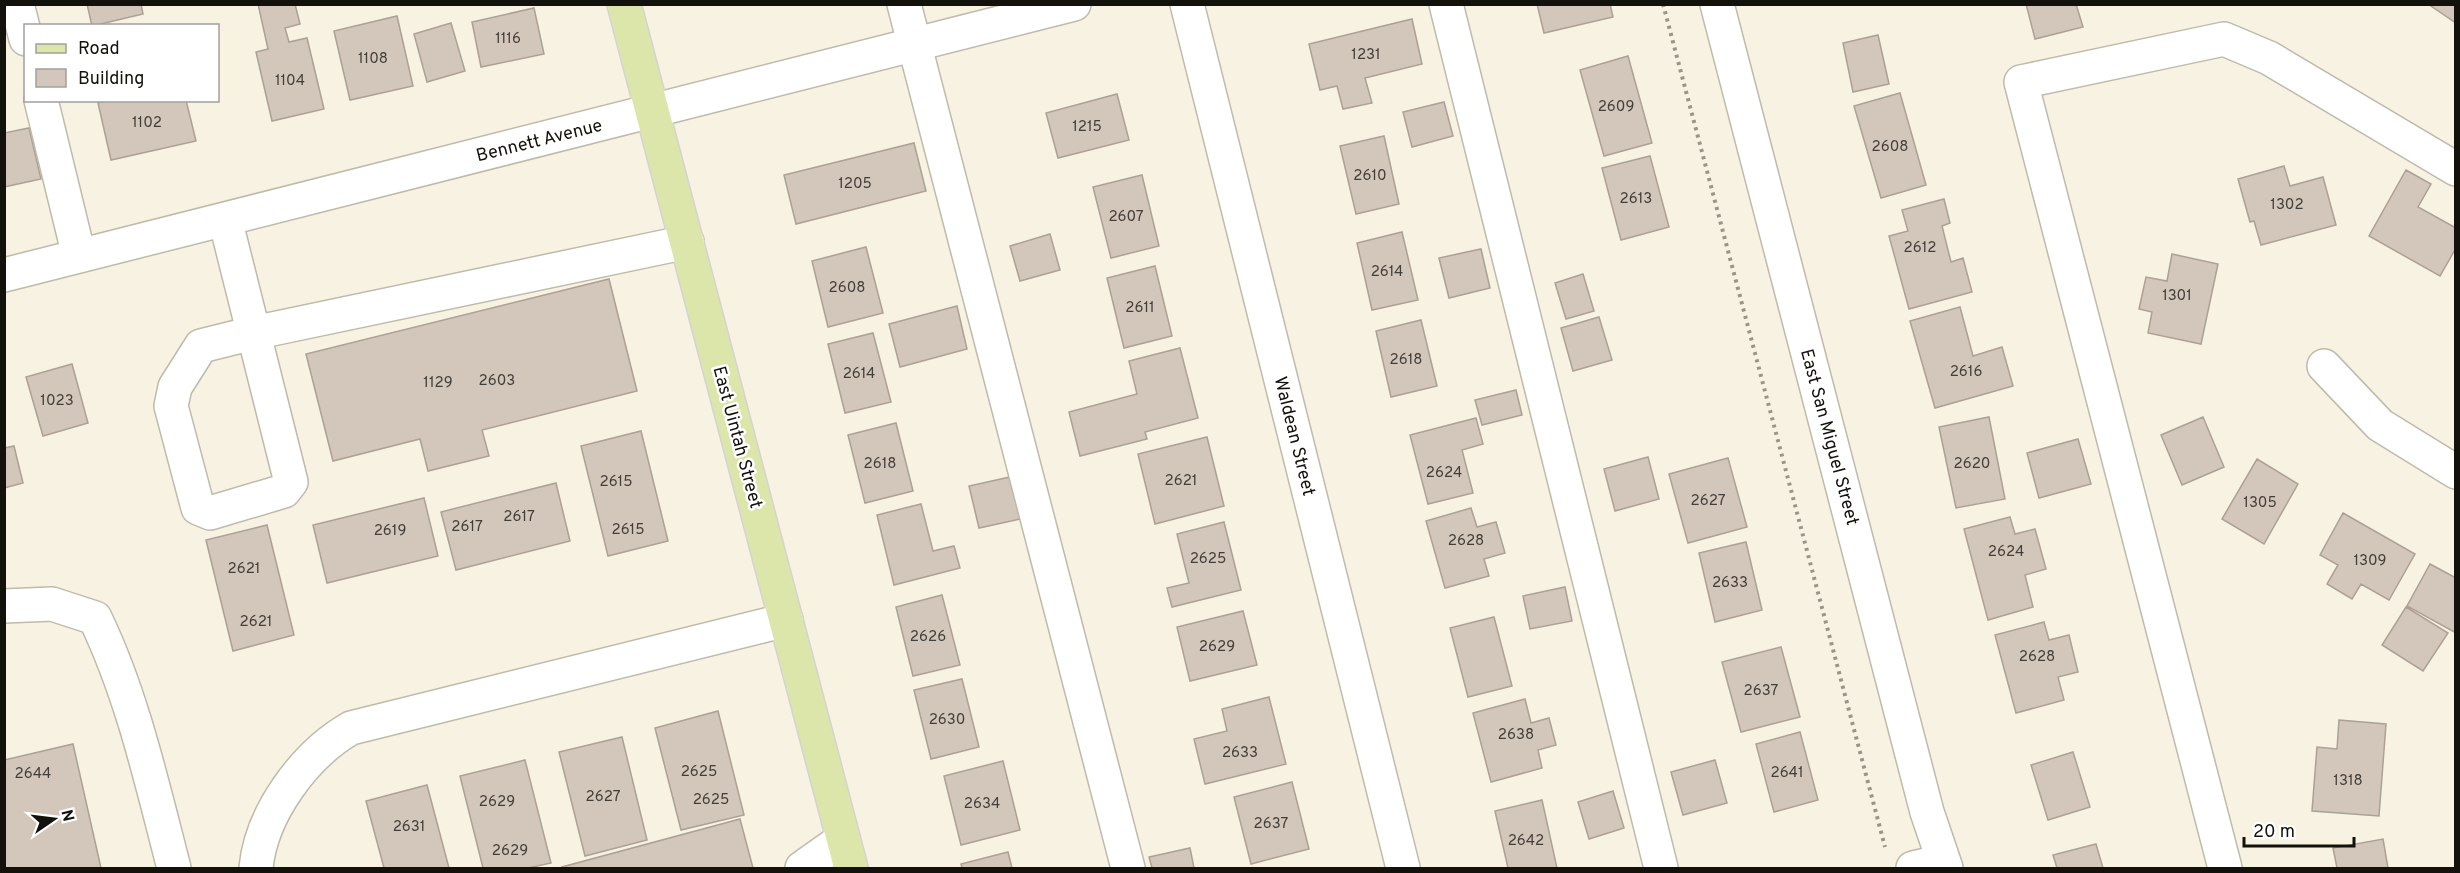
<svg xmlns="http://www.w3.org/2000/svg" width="2460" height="873" viewBox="0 0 2460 873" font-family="Overpass,sans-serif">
	<rect width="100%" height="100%" fill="#f7f2e2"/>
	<path fill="#d3c6bb" stroke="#ada095" stroke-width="1.5" d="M87,4H141L143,14L92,26Z
		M258,4H295L300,24L285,28L289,42L307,38L324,109L272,121L256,52L268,49Z
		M1537,4H1610L1613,17L1544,33Z
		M2026,4H2076L2083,27L2035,39Z
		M2428,4H2456V23Z
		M534,8L544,54L481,67L472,22Z
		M397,16L413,86L350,100L334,31Z
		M1412,19L1422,64L1365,78L1372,103L1343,109L1337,86L1320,90L1309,44Z
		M451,23L465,71L427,82L414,34Z
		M1878,35L1889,84L1853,92L1843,43Z
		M1628,56L1652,143L1604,156L1580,70Z
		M1900,93L1926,185L1881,198L1854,106Z
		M1117,94L1129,140L1058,158L1046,113Z
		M108,100H186L196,141L111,160L98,103Z
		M1444,102L1453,136L1412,147L1403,112Z
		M29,128L41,179L4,187V133Z
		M1384,136L1399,204L1356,214L1340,146Z
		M914,143L926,191L796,224L784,175Z
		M1650,156L1669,227L1621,240L1602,168Z
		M2284,166L2290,186L2323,177L2336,225L2261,245L2254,221L2250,222L2238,179Z
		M2406,170L2431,184L2418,207L2456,228V248L2440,276L2369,236Z
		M1142,175L1159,246L1111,258L1093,187Z
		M1944,199L1950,223L1942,226L1951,262L1963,258L1972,292L1909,309L1889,236L1908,231L1902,210Z
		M1402,232L1418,300L1372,310L1357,243Z
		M1050,234L1060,270L1020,281L1010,246Z
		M866,247L883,313L828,327L812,261Z
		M1481,249L1490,288L1449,298L1439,258Z
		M2172,254L2218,264L2201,344L2148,333L2152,312L2139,309L2146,277L2167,281Z
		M1155,266L1172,336L1124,348L1107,278Z
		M1583,274L1594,311L1566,319L1555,283Z
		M609,279L637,391L482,430L489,456L428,471L420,439L333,461L306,354Z
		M957,306L967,349L900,367L889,324Z
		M1960,307L1973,356L2002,347L2013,386L1935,408L1910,321Z
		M1599,317L1612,360L1573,371L1561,328Z
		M1421,320L1437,386L1391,397L1376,331Z
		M873,333L891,402L845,413L828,344Z
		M1180,348L1198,418L1145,432L1147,439L1080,456L1069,412L1137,394L1129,361Z
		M72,364L88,423L43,436L26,377Z
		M1516,390L1522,415L1482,425L1475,400Z
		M1989,417L2005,499L1956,508L1939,427Z
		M2203,417L2224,467L2182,485L2161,435Z
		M1476,418L1483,444L1462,450L1473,493L1428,504L1410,435Z
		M896,423L913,491L865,503L848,435Z
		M641,431L668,541L608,556L581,446Z
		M1207,437L1224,506L1155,524L1138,454Z
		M2078,439L2091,484L2039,498L2027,453Z
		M14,446L23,483L4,488V448Z
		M1648,457L1659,499L1615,511L1604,469Z
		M1728,458L1747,527L1688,543L1669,474Z
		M2257,459L2298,484L2264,544L2222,519Z
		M1010,477L1020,519L979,528L969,486Z
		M556,483L570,541L456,570L441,512Z
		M424,498L438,556L327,583L313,525Z
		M921,504L933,551L954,546L960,568L894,585L877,515Z
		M1471,508L1477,527L1496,522L1505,553L1484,559L1489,576L1445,588L1426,521Z
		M2343,513L2415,554L2389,600L2361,584L2352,599L2327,584L2338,565L2320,555Z
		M2010,517L2015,534L2035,529L2046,569L2025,575L2033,607L1988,620L1964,529Z
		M1224,522L1241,590L1172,607L1167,588L1189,583L1177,534Z
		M267,525L294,635L233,651L206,540Z
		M1746,542L1762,610L1715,622L1699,553Z
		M2430,564L2456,578V633L2407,606Z
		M1565,587L1572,621L1530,629L1523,596Z
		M942,595L960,665L913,676L896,607Z
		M2406,607L2448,633L2423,671L2382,645Z
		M1243,611L1257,665L1190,681L1177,627Z
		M1494,617L1512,686L1468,697L1450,628Z
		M2044,622L2049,640L2069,635L2078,672L2058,677L2064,700L2016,713L1995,635Z
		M1781,647L1800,717L1741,732L1722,662Z
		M962,679L979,747L931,759L914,690Z
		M1269,697L1286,764L1205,784L1194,739L1227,731L1222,709Z
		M1525,699L1531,723L1549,718L1556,745L1538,750L1542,768L1491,782L1473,713Z
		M718,711L744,815L681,830L655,728Z
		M2339,720L2386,724L2379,816L2312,811L2317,747L2337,749Z
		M1800,732L1818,800L1774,812L1756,744Z
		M622,737L647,840L585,856L559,752Z
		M73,744L101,868H4V760Z
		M2073,752L2090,807L2048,820L2031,765Z
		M525,760L551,863L528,868H483L460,776Z
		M1715,760L1727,803L1683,815L1671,772Z
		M1003,761L1020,830L961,845L944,776Z
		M1292,782L1309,849L1251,864L1234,797Z
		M427,785L449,868H384L366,801Z
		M1613,791L1624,828L1589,839L1578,802Z
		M1542,800L1557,868H1508L1495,811Z
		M740,819L753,868H563L562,867Z
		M2383,839L2388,868H2337L2333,848Z
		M2096,844L2103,868H2057L2053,855Z
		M1190,848L1194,868H1152L1149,857Z
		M1008,852L1012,868H962L961,864Z"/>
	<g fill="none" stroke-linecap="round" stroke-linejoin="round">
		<g stroke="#bfbaab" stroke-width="36">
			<path id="minor" d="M17,4L26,39
				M904,4L1128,868
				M1187,4L1403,868
				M1446,4L1661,868
				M1717,4L1927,812L1946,868
				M41,100L79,256
				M225,219L291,482L284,491L210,513L198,508L171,406L175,387L201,346L253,333L687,242
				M4,275L1074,4
				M2324,366L2380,425L2456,472
				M4,606L52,604L95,618C133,697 152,784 174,868
				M256,868C261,814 304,755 351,728L786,620
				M802,868L843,839
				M1913,868L1943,861
				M2225,868L2021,82L2224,39L2269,58L2456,169"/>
		</g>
		<g stroke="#d5d4d3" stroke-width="36">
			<path id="major" d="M624,4L851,868"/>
		</g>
		<path stroke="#989589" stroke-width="4" stroke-dasharray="3 4.5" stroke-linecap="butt" d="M1663,4L1885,847"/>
		<use href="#minor" stroke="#fff" stroke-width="33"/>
		<use href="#major" stroke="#dce5aa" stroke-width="33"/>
	</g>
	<g text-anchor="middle" stroke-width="5" stroke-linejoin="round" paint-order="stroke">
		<g font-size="15" fill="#433e38">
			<text x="508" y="43">1116</text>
			<text x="1366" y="59">1231</text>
			<text x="373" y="63">1108</text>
			<text x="290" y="85">1104</text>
			<text x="1616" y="111">2609</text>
			<text x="147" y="127">1102</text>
			<text x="1087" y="131">1215</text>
			<text x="1890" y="151">2608</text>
			<text x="1370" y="180">2610</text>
			<text x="855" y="188">1205</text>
			<text x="1636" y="203">2613</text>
			<text x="2287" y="209">1302</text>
			<text x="1126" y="221">2607</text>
			<text x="1920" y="252">2612</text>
			<text x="1387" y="276">2614</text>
			<text x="847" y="292">2608</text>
			<text x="2177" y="300">1301</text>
			<text x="1140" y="312">2611</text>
			<text x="1406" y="364">2618</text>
			<text x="1966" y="376">2616</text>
			<text x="859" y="378">2614</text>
			<text x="497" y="385">2603</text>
			<text x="438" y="387">1129</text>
			<text x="57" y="405">1023</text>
			<text x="880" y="468">2618</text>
			<text x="1972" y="468">2620</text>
			<text x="1444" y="477">2624</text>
			<text x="1181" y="485">2621</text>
			<text x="616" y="486">2615</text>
			<text x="1708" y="505">2627</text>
			<text x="2260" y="507">1305</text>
			<text x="519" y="521">2617</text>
			<text x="467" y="531">2617</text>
			<text x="628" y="534">2615</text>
			<text x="390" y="535">2619</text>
			<text x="1466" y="545">2628</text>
			<text x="2006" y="556">2624</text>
			<text x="1208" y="563">2625</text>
			<text x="2370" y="565">1309</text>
			<text x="244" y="573">2621</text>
			<text x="1730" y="587">2633</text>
			<text x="256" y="626">2621</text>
			<text x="928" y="641">2626</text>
			<text x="1217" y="651">2629</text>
			<text x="2037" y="661">2628</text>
			<text x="1761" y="695">2637</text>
			<text x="947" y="724">2630</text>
			<text x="1516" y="739">2638</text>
			<text x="1240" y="757">2633</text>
			<text x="699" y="776">2625</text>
			<text x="1787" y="777">2641</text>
			<text x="33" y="778">2644</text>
			<text x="2348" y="785">1318</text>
			<text x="603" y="801">2627</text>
			<text x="711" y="804">2625</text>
			<text x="497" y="806">2629</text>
			<text x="982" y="808">2634</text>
			<text x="1271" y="828">2637</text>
			<text x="409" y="831">2631</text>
			<text x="1526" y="845">2642</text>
			<text x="510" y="855">2629</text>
		</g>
		<g font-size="18" fill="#13110c" stroke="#fff">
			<text transform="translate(539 140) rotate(-14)" y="6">Bennett Avenue</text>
			<text transform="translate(1295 436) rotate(76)" y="6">Waldean Street</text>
			<text transform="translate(738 437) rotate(75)" y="6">East Uintah Street</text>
			<text transform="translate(1830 437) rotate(75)" y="6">East San Miguel Street</text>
		</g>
	</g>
	<rect width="2460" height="873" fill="none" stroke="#13110c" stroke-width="12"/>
	<rect x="24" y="24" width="195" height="78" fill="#ffffff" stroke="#a1a09e" stroke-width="1.5"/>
	<rect x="36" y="44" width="30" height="9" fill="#dce5aa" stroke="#a1a09e" stroke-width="1.5"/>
	<text x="78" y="54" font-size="18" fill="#13110c">Road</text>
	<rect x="36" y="69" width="30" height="18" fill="#d3c6bb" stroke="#a1a09e" stroke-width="1.5"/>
	<text x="78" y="84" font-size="18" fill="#13110c">Building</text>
	<g transform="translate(54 819) rotate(76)" stroke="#ffffff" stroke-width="4.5" paint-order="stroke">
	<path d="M0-4.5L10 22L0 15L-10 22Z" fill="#13110c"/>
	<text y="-9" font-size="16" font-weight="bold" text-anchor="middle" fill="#13110c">N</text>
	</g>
	<path d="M2244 837v9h110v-9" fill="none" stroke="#13110c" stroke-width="3"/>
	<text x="2253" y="837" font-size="18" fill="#13110c" stroke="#ffffff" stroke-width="4.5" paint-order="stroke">20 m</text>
</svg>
